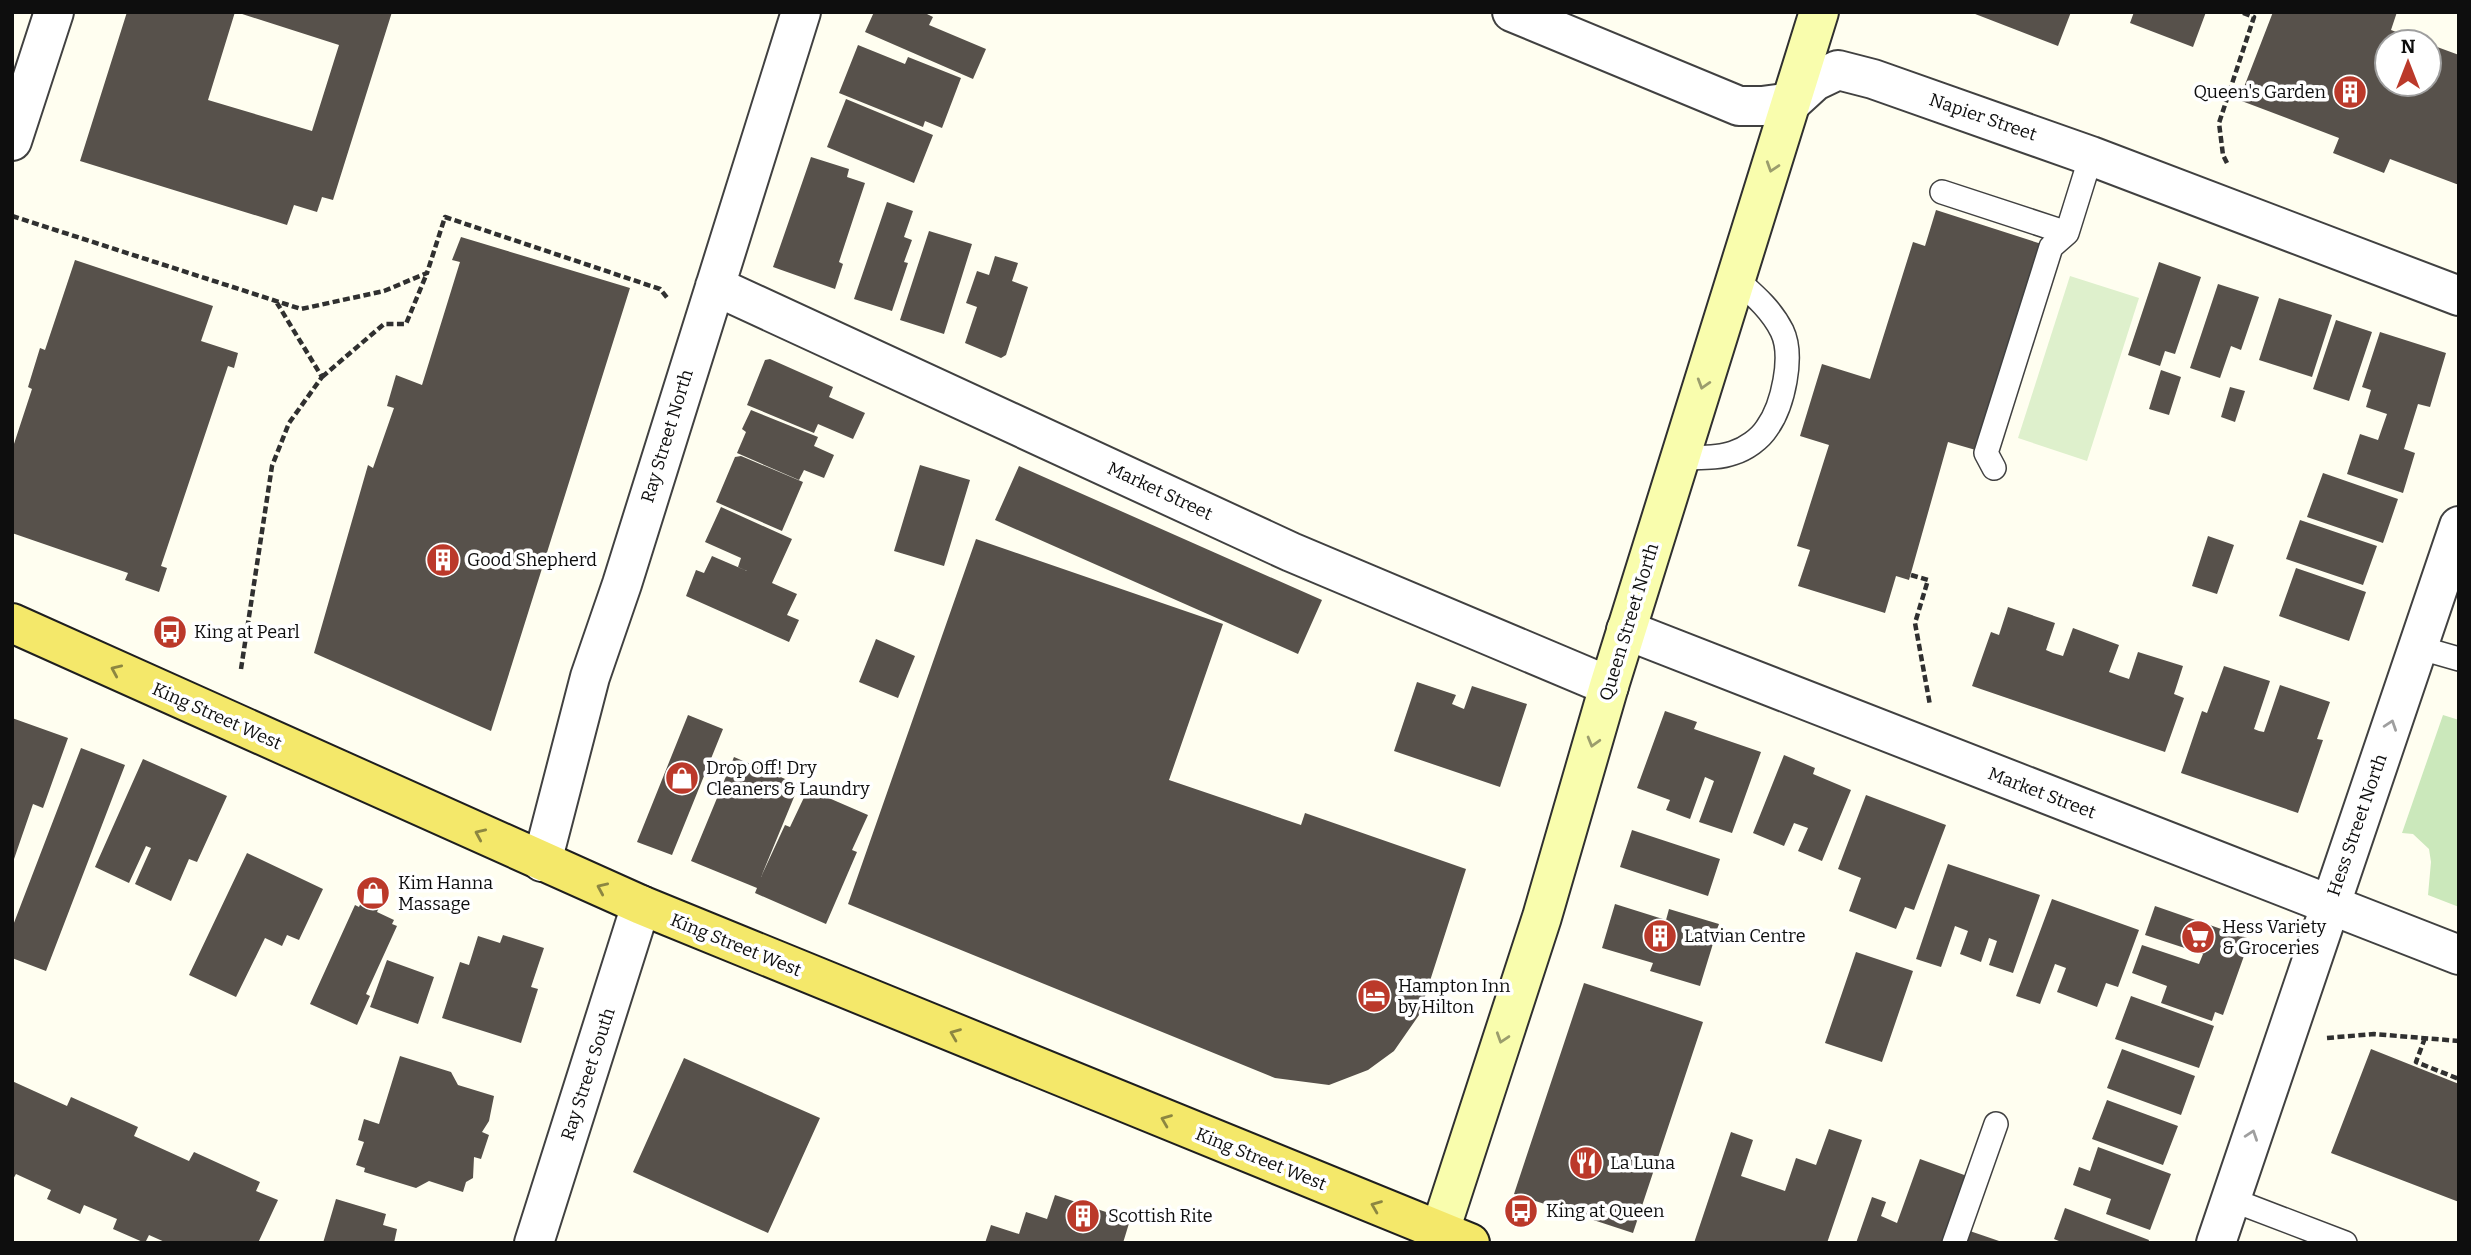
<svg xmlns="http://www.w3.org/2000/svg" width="2471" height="1255" viewBox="0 0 2471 1255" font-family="Bitter,serif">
	<rect width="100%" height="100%" fill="#fffef0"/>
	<path fill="#cbe8bb" d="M2443,715L2459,720V907L2428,895L2431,862L2429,849L2413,834L2402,833Z"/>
	<path fill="#def0cc" d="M2070,276L2139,298L2087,461L2018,438Z"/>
	<path fill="#57514b" d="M127,12H235L208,100L312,131L339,45L236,12H392L333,200L322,197L317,212L294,205L287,225L80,161Z
		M874,12H923L933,17L929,25L986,49L973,79L865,32Z
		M1970,12H2071L2058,46Z
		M2134,12H2206L2193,47L2130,23Z
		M2273,12H2397L2391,30L2423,42H2387V84H2429V44L2459,55V185L2390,159L2384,173L2333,153L2339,138L2239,100Z
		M858,45L905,64L908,57L961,78L942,128L925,121L923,127L839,93Z
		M846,99L933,135L914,183L827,147Z
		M811,157L849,169L847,177L865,183L839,262L843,264L835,289L773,267Z
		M887,202L913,211L904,237L912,240L904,262L908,263L892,311L854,299Z
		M1936,210L2051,247L1986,453L1948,442L1909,580L1896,576L1885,613L1798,586L1810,550L1797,546L1829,445L1800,436L1822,364L1870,379L1913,242L1925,246Z
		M929,231L972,244L944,334L900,320Z
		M461,237L630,288L491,731L314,653L368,465L373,468L394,408L387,406L396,375L422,385L460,262L452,260Z
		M995,256L1018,263L1012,281L1028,287L1006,355L1001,358L965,343L977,307L966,303L977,271L989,275Z
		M75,260L213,306L201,341L238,353L234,368L228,366L161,566L167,568L159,592L125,580L128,573L12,533V450L32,389L28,387L40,348L45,350Z
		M2159,262L2201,277L2175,354L2165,351L2160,366L2128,355Z
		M2218,284L2259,297L2241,350L2231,346L2220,378L2190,368Z
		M2279,298L2332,315L2312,377L2259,360Z
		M2336,320L2372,332L2349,401L2313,389Z
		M2380,332L2446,353L2430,407L2418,404L2404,449L2415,453L2403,493L2347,474L2360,434L2378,440L2387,414L2366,407L2371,390L2362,387Z
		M770,359L833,387L829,397L865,413L853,439L818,424L814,433L747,405L765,360Z
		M2161,370L2181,377L2169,415L2149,409Z
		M2230,387L2245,391L2235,422L2221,417Z
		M751,410L818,437L814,446L834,455L824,478L804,470L799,480L737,453L746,432L742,429Z
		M741,456L803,482L782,531L716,502L735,457Z
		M920,465L970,480L944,566L894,551Z
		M1019,466L1322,600L1298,654L995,520Z
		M2323,473L2398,499L2383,543L2307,517Z
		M721,507L792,539L772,583L797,594L787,615L799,620L789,642L686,596L696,570L704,573L712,556L747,571L738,567L741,558L705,542Z
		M2300,520L2377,546L2363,585L2286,559Z
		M2208,536L2234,545L2217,594L2192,586Z
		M976,539L1223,624L1169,780L1301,825L1305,813L1466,869L1419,1015L1394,1051L1368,1070L1329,1085L1275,1078L848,904Z
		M2296,568L2366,592L2349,641L2279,616Z
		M2008,607L2055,623L2046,650L2053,653L2063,656L2073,628L2119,645L2109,672L2120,676L2129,679L2138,652L2183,666L2174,694L2184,698L2165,752L1972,686L1991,632L1999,635Z
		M876,639L915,656L898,698L859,682Z
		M2224,666L2270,681L2254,729L2259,731L2264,732L2280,685L2330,702L2317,739L2323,740L2298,813L2181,773L2202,711L2207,713Z
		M1417,682L1456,695L1452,704L1464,709L1472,686L1527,704L1500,787L1394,751Z
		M1665,711L1697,722L1694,729L1761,752L1732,833L1699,822L1714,781L1705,777L1690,819L1666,810L1670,800L1637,788Z
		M688,715L723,729L672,855L637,842Z
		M12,718L68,738L43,808L33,804L13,862Z
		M81,748L125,765L46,971L12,958V928Z
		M1784,755L1815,768L1813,774L1851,790L1822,861L1798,851L1808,828L1794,823L1784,846L1753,833Z
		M734,757L799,785L761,877L785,825L790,827L808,789L868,815L852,850L857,852L826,924L755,893L757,888L691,861Z
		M143,759L227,796L197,862L189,859L171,901L135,884L151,848L146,846L129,883L95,867Z
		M1866,795L1946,825L1914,910L1905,907L1896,929L1849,911L1861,878L1838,869Z
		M1632,830L1720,859L1708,896L1620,867Z
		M247,853L323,889L299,940L287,935L282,946L265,938L236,997L189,975Z
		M1948,864L2040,895L2013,973L1989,965L1997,941L1989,938L1981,962L1960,954L1968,931L1955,926L1941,967L1916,959Z
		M365,893L382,901L377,912L394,920L392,924L397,926L366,994L370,996L357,1025L310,1004L355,905L359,907Z
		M2052,899L2139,930L2118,987L2106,983L2097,1007L2057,992L2066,968L2055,964L2040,1004L2016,996Z
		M1615,904L1666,920L1669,909L1719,924L1700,986L1650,971L1653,963L1602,948Z
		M2155,906L2250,939L2223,1015L2215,1012L2212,1021L2161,1003L2167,986L2132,973L2142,945L2199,964L2203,954L2145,935Z
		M503,935L544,948L531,987L538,989L521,1043L442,1018L460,962L469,965L478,936L500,943Z
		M1856,952L1913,971L1882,1062L1825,1043Z
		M387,960L434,977L418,1024L370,1007Z
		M1584,983L1703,1022L1633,1233L1514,1194Z
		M2131,996L2214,1026L2199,1068L2115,1039Z
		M2122,1049L2195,1076L2181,1115L2107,1088Z
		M2371,1049L2459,1084V1202L2331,1153Z
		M400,1056L451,1072L458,1085L494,1096L489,1121L482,1132L489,1135L481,1159L474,1157L473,1178L466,1182L463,1192L429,1181L416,1188L364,1172L365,1168L356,1165L364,1142L358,1140L364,1119L379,1124Z
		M684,1058L820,1118L768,1233L633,1172Z
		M12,1081L67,1106L71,1097L138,1127L134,1136L189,1161L194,1152L260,1182L256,1191L278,1200L258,1243H167L149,1235L145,1243L113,1229L117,1219L84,1205L80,1214L47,1199L51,1190L16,1174L12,1181Z
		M2107,1100L2178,1126L2163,1165L2092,1139Z
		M1829,1129L1862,1140L1827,1243H1694L1731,1132L1753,1140L1741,1176L1785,1191L1796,1158L1816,1165Z
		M2098,1147L2171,1174L2150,1230L2106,1214L2111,1199L2073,1185L2079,1167L2090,1171Z
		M1920,1159L1967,1176L1944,1243H1856L1872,1197L1886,1202L1881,1216L1897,1223Z
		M1055,1195L1130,1220L1123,1243H985L991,1225L1019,1234L1026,1212L1047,1219Z
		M336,1199L386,1214L383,1225L397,1229L394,1243H323Z
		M2065,1208L2149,1240L2148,1243H2064L2054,1239Z
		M1964,1229L2002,1242V1243H1959Z"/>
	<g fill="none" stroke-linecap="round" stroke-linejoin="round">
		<g stroke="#414141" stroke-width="26">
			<path id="service" d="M1942,192L2067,233
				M1680,458C1697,457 1717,459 1733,453C1746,449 1760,439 1767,428C1783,406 1794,356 1782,331C1771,309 1754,295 1736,279
				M1994,468L1986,453L2051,247L2067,233L2091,156
				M2417,647L2459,659
				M2230,1199L2345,1243
				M1954,1243L1996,1124"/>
		</g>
		<g stroke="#414141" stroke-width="42">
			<path id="minor" d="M1512,12L1739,106H1762L1792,102L1815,81L1838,70L1873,79L2091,156L2459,296
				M12,141L54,12
				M715,286L1291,552L1609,686
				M1626,630L2459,955
				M542,862L590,677L622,584L801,12
				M534,1243L641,905"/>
		</g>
		<g stroke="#414141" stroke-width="42">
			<path id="tertiary" d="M2216,1243L2459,526"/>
		</g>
		<g stroke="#303030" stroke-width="42">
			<path id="secondary" d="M1436,1243L1542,917L1609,686L1819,12"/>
		</g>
		<g stroke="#1f1f1f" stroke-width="42">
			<path id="primary" d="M12,623L641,905L1470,1243"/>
		</g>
		<path stroke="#303030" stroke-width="4.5" stroke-dasharray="7 3.5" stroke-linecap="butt" d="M2227,163L2223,155L2219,123L2254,17L2241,12
			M12,216L301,309L384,291L427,273L445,217L660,289L669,300
			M322,377L384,324H406L427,273
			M1911,575L1928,580L1915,623L1930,705
			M241,669L272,466L289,423L322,377L277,303
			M2327,1038L2374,1034L2459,1041
			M2425,1038L2416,1062L2459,1079"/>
		<use href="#service" stroke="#fff" stroke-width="23"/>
		<use href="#minor" stroke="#fff" stroke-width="38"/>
		<use href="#tertiary" stroke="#fff" stroke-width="38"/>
		<use href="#secondary" stroke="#f9fdad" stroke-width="38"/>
		<use href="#primary" stroke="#f4e86a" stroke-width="38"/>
	</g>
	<defs><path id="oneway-chevron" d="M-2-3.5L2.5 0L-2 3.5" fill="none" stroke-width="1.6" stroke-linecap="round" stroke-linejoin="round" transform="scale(1.75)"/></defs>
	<g stroke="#9b9d6d">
		<use href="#oneway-chevron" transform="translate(1772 167) rotate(108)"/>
		<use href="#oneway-chevron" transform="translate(1703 384) rotate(107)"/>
		<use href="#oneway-chevron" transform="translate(1593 742) rotate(106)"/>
		<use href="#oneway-chevron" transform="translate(1502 1038) rotate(108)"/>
	</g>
	<g stroke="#8c8641">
		<use href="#oneway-chevron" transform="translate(116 670) rotate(-156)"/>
		<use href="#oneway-chevron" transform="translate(480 834) rotate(-156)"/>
		<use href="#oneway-chevron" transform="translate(602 888) rotate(-156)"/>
		<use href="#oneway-chevron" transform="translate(955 1034) rotate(-158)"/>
		<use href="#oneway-chevron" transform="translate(1166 1120) rotate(-158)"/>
		<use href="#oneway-chevron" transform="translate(1376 1206) rotate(-158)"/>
	</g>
	<g stroke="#9f9f9f">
		<use href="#oneway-chevron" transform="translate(2391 725) rotate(-71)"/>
		<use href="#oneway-chevron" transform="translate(2252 1135) rotate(-71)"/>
	</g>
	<defs>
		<g id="building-disc" transform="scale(1.75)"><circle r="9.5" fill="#bb392a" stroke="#fff"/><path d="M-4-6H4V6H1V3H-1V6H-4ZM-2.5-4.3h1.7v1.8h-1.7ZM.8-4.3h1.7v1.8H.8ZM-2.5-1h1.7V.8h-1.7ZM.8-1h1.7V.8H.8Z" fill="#fff"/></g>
		<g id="bus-disc" transform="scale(1.75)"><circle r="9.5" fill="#bb392a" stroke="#fff"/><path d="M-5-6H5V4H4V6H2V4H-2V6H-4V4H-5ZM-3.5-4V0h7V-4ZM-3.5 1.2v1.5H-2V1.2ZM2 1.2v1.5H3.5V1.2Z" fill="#fff"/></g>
		<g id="shop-disc" transform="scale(1.75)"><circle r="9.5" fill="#bb392a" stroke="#fff"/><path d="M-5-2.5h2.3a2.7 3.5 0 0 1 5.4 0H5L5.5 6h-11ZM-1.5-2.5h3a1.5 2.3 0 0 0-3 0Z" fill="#fff"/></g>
		<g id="supermarket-disc" transform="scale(1.75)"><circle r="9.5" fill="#bb392a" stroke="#fff"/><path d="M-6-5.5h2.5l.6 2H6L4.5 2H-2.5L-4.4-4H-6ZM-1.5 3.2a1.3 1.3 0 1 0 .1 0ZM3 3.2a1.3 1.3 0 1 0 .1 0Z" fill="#fff"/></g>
		<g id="hotel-disc" transform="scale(1.75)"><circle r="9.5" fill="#bb392a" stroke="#fff"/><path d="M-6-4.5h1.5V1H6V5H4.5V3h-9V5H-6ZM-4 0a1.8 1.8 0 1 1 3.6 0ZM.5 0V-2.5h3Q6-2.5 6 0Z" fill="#fff"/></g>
		<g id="restaurant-disc" transform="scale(1.75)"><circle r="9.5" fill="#bb392a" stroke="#fff"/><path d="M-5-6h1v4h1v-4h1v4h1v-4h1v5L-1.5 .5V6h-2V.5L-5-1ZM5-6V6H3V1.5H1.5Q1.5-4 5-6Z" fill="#fff"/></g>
	</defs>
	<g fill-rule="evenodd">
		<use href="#building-disc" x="2350" y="92"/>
		<use href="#building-disc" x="443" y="560"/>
		<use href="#bus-disc" x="170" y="632"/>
		<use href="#shop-disc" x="682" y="778"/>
		<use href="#shop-disc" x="373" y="893"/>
		<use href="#building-disc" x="1660" y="936"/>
		<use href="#supermarket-disc" x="2198" y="937"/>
		<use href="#hotel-disc" x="1374" y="996"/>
		<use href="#restaurant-disc" x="1586" y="1163"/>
		<use href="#bus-disc" x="1521" y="1211"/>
		<use href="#building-disc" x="1083" y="1216"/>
	</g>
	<g text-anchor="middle" stroke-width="7" stroke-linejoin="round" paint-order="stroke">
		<g font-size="18" fill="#0e0e0e" stroke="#fff" text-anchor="start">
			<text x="2326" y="98" text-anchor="end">Queen's Garden</text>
			<text x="467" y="566">Good Shepherd</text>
			<text x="194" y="638">King at Pearl</text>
			<text x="706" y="774">Drop Off! Dry<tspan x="706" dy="21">Cleaners &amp; Laundry</tspan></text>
			<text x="398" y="889">Kim Hanna<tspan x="398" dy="21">Massage</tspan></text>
			<text x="2222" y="933">Hess Variety<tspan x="2222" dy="21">&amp; Groceries</tspan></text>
			<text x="1684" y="942">Latvian Centre</text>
			<text x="1398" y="992">Hampton Inn<tspan x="1398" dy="21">by Hilton</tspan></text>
			<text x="1610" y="1169">La Luna</text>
			<text x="1546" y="1217">King at Queen</text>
			<text x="1108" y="1222">Scottish Rite</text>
		</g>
		<g font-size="18" fill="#0e0e0e" stroke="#fff">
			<text transform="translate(1983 117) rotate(19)" y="6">Napier Street</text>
			<text transform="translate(667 436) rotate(-73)" y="6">Ray Street North</text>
			<text transform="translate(1160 491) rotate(25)" y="6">Market Street</text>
			<text transform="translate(1629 622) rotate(-73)" y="6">Queen Street North</text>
			<text transform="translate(217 716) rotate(24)" y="6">King Street West</text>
			<text transform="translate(2042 793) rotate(21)" y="6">Market Street</text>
			<text transform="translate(2357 825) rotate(-71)" y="6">Hess Street North</text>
			<text transform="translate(736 945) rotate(22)" y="6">King Street West</text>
			<text transform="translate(588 1074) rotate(-72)" y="6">Ray Street South</text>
			<text transform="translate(1261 1159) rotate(22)" y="6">King Street West</text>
		</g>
	</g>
	<rect width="2471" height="1255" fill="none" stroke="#0e0e0e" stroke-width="28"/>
	<g transform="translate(2408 63)"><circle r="33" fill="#ffffff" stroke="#9f9f9f" stroke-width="2"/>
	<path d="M0-5L12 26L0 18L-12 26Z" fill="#bb392a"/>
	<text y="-10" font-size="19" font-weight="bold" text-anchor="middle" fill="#0e0e0e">N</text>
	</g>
</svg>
